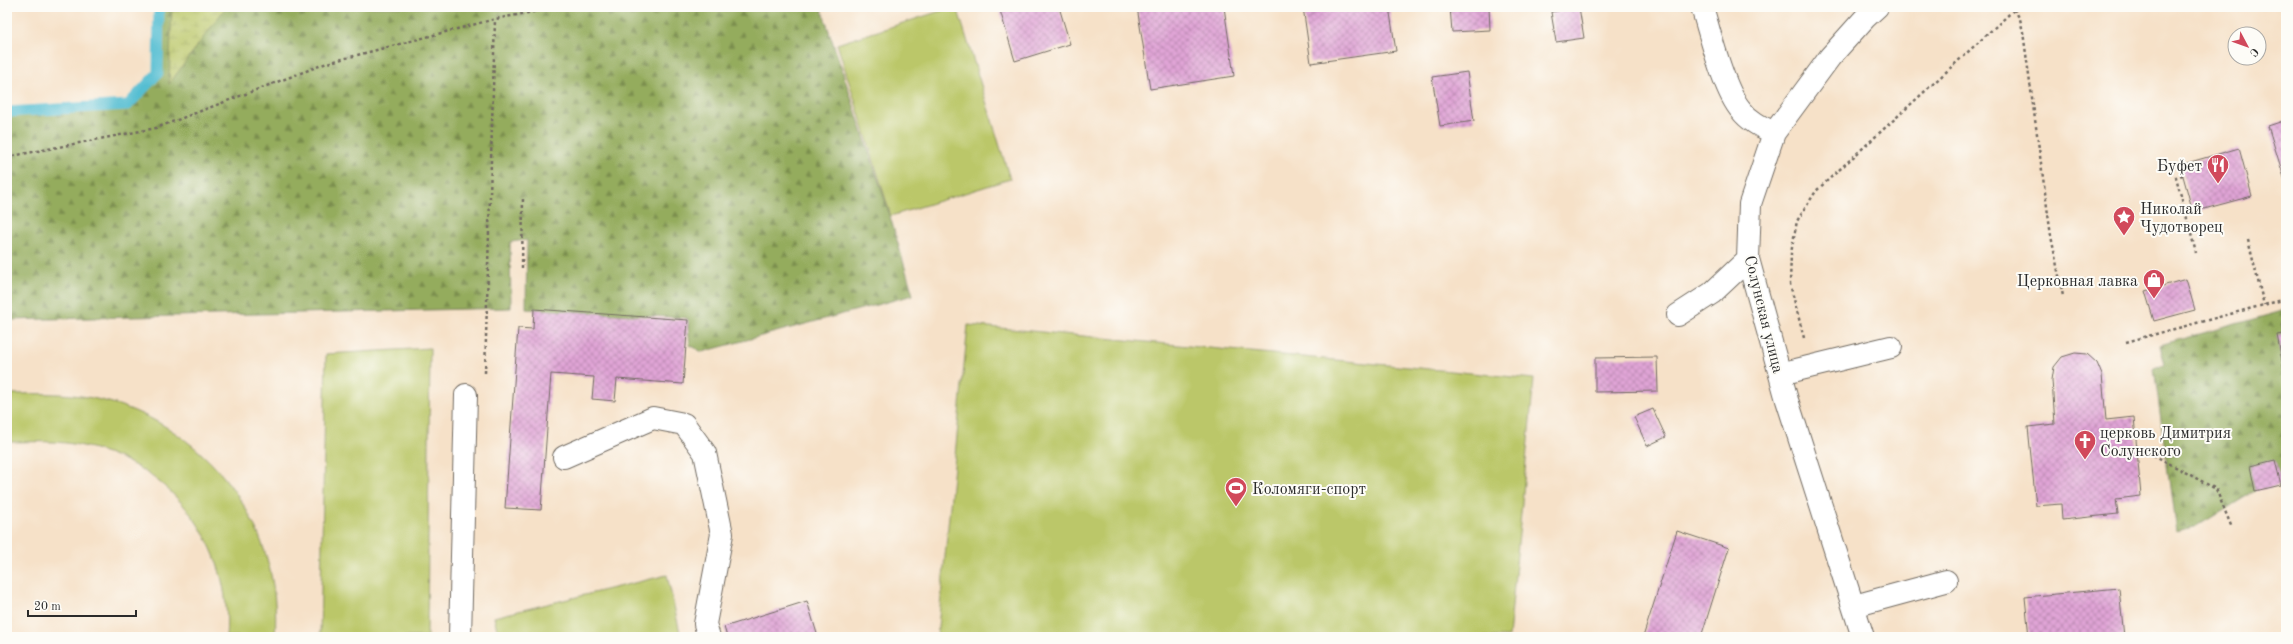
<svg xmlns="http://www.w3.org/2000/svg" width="2293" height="644" viewBox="0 0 2293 644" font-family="'Old Standard TT',serif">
	<defs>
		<pattern id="forest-firs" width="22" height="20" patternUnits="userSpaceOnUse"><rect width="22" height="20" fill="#94ac5d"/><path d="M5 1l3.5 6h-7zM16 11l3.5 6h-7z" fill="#798c4d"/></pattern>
		<pattern id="wetland-marsh" width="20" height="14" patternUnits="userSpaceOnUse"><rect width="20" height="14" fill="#bbc769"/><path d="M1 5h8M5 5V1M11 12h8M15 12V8" fill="none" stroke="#a1ab5b"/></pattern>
		<pattern id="building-cross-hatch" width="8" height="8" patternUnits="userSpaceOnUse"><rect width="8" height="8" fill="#e0a4d6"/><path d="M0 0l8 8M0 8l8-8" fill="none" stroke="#b686ae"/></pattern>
	</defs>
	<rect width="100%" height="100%" fill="#fdfcf7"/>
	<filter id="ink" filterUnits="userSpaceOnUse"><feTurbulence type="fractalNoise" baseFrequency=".025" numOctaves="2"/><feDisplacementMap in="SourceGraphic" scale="8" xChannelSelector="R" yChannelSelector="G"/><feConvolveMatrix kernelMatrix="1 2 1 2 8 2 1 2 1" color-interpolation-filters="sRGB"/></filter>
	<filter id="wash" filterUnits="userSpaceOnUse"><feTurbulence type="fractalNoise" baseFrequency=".012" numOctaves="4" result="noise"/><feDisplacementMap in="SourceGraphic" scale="16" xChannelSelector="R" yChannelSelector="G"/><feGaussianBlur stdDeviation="0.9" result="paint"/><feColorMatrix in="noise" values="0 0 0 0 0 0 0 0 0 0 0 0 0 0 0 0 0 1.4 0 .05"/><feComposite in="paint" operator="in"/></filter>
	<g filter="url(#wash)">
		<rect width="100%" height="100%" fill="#f6e1c8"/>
		<path fill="url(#forest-firs)" stroke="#606c44" d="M159,7H821L887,206L913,295L702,352L690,345L687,318L526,309L527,240L510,242L511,308L7,320V112L128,105L158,73Z
			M2286,310V323L2282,324L2284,334L2277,336L2284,371H2286V477L2281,485L2275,461L2250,466L2255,491L2194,528L2176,532L2154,368L2165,365L2160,345Z"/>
		<path fill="url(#wetland-marsh)" stroke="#73794a" d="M172,7H226L169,84Z"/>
		<path fill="#bbc769" stroke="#73794a" d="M953,7H957L1010,179L891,216L837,44Z
			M968,325L1534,379L1509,637H937Z
			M430,348L427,637H320L326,354Z
			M7,394C35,394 64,392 92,398C203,420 284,523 275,637H226C234,546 172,465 83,446C59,440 32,442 7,442Z
			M667,575L681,637H499L494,617Z"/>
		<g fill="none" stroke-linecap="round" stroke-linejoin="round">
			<path stroke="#55bed2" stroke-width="11" d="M7,112L128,105L158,73L159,7"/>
		</g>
		<g id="blocks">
			<path fill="url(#building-cross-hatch)" d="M999,7H1059L1070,44L1015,61Z
				M1137,7H1224L1234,76L1150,89Z
				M1303,7H1389L1396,51L1311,63Z
				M1450,7H1489L1490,30L1452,32Z
				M1579,7L1584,38L1556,42L1551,12Z
				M1467,72L1474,121L1440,126L1432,77Z
				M2286,120V184L2268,126Z
				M2239,148L2252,196L2193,212L2180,165Z
				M2186,279L2195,310L2154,321L2145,291Z
				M534,309L688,320L683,384L617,379L615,401L592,399L594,377L551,374L541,510L505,508L518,328L533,329Z
				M2286,323V371H2284L2277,335L2284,334L2282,324Z
				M2075,353L2087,354L2097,363L2102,375L2106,420L2134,417L2141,496L2116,499L2118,514L2062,520L2061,504L2036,506L2028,427L2055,424L2052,380L2054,367L2062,357Z
				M1657,357L1658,391L1595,392V358Z
				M1653,409L1666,437L1647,446L1634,417Z
				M2275,460L2281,485L2255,491L2250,466Z
				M1677,531L1729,548L1701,637H1643Z
				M2119,588L2124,637H2029L2025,597Z
				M807,601L818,637H727L724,627Z"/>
		</g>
	</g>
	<g filter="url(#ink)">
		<use href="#blocks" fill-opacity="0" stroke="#726b62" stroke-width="1"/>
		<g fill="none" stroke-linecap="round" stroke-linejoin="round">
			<g stroke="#726b62" stroke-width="24">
				<path id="minor" d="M1702,7C1710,33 1724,91 1741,110C1749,121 1762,127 1774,133
					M1678,315L1712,293L1748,259
					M1780,374L1891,347
					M564,457L653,418L684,424L705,453L722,534L705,624L709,637
					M1854,606L1946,581
					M460,637L466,395
					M1863,637L1787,400L1748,259L1750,204L1774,133L1830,57L1865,18L1877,7"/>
			</g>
			<path stroke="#726b62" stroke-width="2.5" stroke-dasharray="3 3" stroke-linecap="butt" d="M2014,9L2020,19L2023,32L2051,236L2063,296
				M7,157L156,128L327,63L495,19L560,7
				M2183,175L2176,177L2196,253
				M2248,240L2264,305
				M522,268L523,196
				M1804,338L1790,284L1791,253L1797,221L1816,191L2017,7
				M2126,342L2286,299
				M485,373L495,19
				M2148,452L2216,489L2232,528"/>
			<use href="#minor" stroke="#fff" stroke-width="22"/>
		</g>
	</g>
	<defs>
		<g id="restaurant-pin" transform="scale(1.15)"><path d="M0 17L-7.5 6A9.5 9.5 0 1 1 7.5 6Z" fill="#d1495b" stroke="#fdfcf7"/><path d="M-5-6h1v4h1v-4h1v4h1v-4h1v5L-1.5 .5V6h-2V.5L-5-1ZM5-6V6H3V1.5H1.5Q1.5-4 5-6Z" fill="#fff"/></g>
		<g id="sight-pin" transform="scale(1.15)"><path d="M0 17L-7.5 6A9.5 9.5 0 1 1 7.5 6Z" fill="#d1495b" stroke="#fdfcf7"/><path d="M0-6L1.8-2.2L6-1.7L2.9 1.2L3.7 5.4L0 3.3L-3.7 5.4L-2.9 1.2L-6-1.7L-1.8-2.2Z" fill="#fff"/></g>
		<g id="shop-pin" transform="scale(1.15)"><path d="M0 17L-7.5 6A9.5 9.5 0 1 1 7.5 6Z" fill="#d1495b" stroke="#fdfcf7"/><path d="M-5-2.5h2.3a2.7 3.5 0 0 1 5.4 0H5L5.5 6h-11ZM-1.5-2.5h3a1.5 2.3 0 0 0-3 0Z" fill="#fff"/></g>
		<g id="church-pin" transform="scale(1.15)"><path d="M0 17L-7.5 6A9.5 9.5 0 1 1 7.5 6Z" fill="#d1495b" stroke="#fdfcf7"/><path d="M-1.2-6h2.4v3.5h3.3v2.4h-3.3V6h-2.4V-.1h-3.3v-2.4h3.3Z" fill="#fff"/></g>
		<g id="stadium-pin" transform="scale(1.15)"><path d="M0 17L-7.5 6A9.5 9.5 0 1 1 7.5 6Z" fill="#d1495b" stroke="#fdfcf7"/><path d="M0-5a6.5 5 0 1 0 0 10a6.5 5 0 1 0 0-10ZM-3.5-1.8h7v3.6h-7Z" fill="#fff"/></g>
	</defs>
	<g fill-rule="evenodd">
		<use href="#restaurant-pin" x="2218" y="165"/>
		<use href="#sight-pin" x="2124" y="217"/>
		<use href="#shop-pin" x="2154" y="280"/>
		<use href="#church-pin" x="2085" y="441"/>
		<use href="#stadium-pin" x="1236" y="488"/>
	</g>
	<g text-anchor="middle" stroke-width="4" stroke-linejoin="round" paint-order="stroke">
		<g font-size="16" fill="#2b2b2b" stroke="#fdfcf7" text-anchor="start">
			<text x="2202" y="171" text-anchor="end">Буфет</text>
			<text x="2140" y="214">Николай<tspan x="2140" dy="18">Чудотворец</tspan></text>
			<text x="2138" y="286" text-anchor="end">Церковная лавка</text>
			<text x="2100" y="438">церковь Димитрия<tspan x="2100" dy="18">Солунского</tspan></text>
			<text x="1252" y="494">Коломяги-спорт</text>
		</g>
		<g font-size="16" fill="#2b2b2b" stroke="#fdfcf7">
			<text transform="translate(1765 314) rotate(76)" y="6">Солунская улица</text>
		</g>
	</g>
	<rect width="2293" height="644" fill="none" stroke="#fdfcf7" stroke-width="24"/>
	<g transform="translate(2247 46) rotate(131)"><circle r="19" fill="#fdfcf7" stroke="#a9a8a5"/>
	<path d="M0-3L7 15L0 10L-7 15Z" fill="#d1495b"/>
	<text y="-6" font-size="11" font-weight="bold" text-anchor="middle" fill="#2b2b2b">С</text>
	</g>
	<path d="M28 610v6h108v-6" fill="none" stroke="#2b2b2b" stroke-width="2"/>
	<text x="34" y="610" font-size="12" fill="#2b2b2b" stroke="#fdfcf7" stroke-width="3" paint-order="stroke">20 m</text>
</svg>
